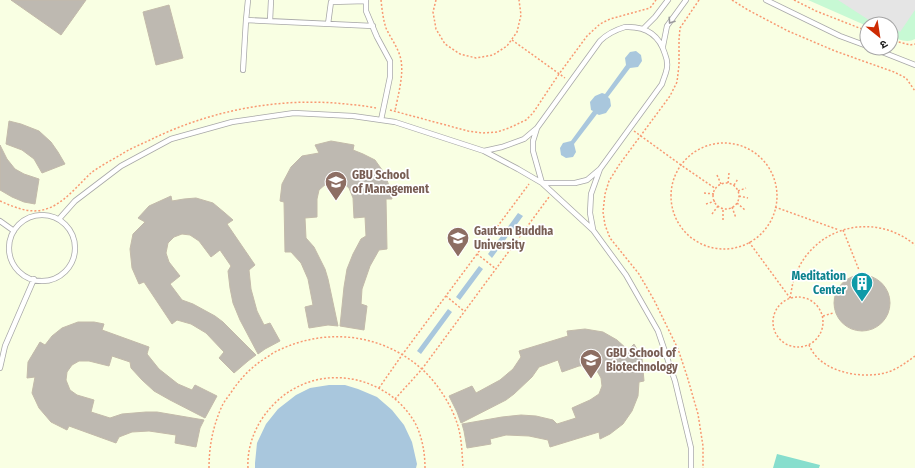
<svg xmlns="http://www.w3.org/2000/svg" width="915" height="468" viewBox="0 0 915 468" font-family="'Fira Sans Condensed','Noto Sans Devanagari',sans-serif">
	<rect width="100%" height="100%" fill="#f1f0e8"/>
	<path fill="#f9ffe3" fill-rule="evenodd" d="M0,0H915V468H0ZM867,24H891V48H867Z"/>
	<path fill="#c7f9d4" d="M808,0H915V39C908,43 898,40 891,36V24H867V26Z"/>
	<path fill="#87decd" d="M777,454L820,465L819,468H773Z"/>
	<path fill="#e5e5e5" d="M838,0H915V10L900,32L895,28L891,34V24H875Z"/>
	<path fill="#a9c7dd" d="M636,51L641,55L642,61L638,67L630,68L608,97L610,99L611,106L606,113L599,115L597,114L574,144L576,152L573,157L566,158L561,155L560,148L563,143L571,141L593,111L591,110L590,102L595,96L602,93L605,94L626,65L625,58L630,52Z
		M518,213L523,216L492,258L488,254Z
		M479,266L483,269L460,300L456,297Z
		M448,309L452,312L421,354L417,351Z
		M329,385H345L358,389L377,397L392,410L404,425L412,442L417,464L416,468H255V463L257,443L266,424L278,409L296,395L310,388Z"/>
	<path fill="#beb9b1" stroke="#c3baaa" d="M11,0H86L61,35Z
		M169,5L183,58L156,65L143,12Z
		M9,121L21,124L39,131L51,142L58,152L65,164L42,173L34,159L22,150L6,144Z
		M331,141L354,145L353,150L363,154L375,160L385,174L390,189L392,199H386L387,249L379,250L370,266L362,289L361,304L367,306L364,330L340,326L344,287L347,269L353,254L361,239L366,236L365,217L354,218L353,198L349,188L343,183L334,181L327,183L319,190L317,199V217L305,218L306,238L314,247L325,269L328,279L338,326L328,325L309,328L305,307L313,305L308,279L301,263L291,252H285L284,202L280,201L282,184L291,167L302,156L319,153L315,145Z
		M0,145L7,159L15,169L24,174L39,179L35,204L24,202L12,197L0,190Z
		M171,196L172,201L184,199L196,198L213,203L225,213L233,220L227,224L255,265L249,270L251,289L257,311L264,325L270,323L280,341L265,349L258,354L240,320L233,303L230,288L228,271L231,266L220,250L211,257L199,241L190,235L182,234L174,237L168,243L166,253L169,262L180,276L170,284L182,300L193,304L215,316L223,322L256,355L248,361L234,373L219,358L224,352L206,333L191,324L177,320L172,324L144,282L139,284L132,268L130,249L133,234L145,222L138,218L149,206Z
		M834 303a28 28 0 1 1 56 0a28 28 0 1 1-56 0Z
		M78,322H94L104,324L102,330L149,347L147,354L159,369L178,384L192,390L195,385L217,396L205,418L170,400L154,391L142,380L131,368L130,362L112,356L109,366L89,361H79L72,365L67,372L66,380L70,390L77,395L94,400L91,412L110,418L122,414L146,412H157L204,420L200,428L196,447L175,443L176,435L149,431L132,432L119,437L116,443L69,426L67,430L51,422L39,408L32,393L35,377L27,378L28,362L40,342L45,345L52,336L62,328Z
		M585,329L603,332L617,340L628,350L634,344L642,358L644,381L639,382L638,396L632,411L623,424L610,434L600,439L599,432L550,447L548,440L529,436L506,435L490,439L491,444L467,448L464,431L462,424L502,417L521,415L536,416L553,420L557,424L576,418L572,408L590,400L599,394L602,386L601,378L597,371L588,365L579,366L562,372L558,360L539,367L532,377L514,394L506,400L461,423L457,412L449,396L472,386L476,393L500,380L513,369L521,357L519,351L568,336L567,331Z"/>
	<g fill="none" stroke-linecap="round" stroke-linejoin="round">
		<g stroke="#a8a8a8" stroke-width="6">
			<path id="lane" d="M248,0L246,20L373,26
				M366,0V11L377,37L390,61V77L381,120
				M766,0L840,36L867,46
				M270,21L271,0
				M328,24L331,2L366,1
				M625,27C645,26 659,34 665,54C667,59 668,66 666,72C665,76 663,80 662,84L600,169L587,180L575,183H542L533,151V141L537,128L600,41C607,34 615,30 625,27Z
				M643,29L655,17L668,0
				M663,46L667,26L686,0
				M872,48L915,65
				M243,70L246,20
				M484,151L502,147L524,139L537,128
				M9 248a33 33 0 1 1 66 0a33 33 0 1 1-66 0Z
				M59,219L75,201L121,166L171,139L232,122L294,113L353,116L395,122L484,151L518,169L542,183L593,230L626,275L658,331L675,381L691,448V468
				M0,221L14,231
				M593,229L590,213L591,194L600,169
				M0,368L5,346L34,279"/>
		</g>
		<path stroke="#f89972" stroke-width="1.5" stroke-dasharray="2 2" stroke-linecap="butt" d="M381,0C382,9 383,19 386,28C390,37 397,46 400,56C405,72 398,95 395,111
			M436,0L433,12L436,29L445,44L460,54L476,58L493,55L507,46L517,32L521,15L519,0
			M699,0L680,28L679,40V65L677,82L670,96L619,165L609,181L605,194L603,212L605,225L610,238L639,274L654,300L678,349L687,376L698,414L703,446V468
			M732,0L748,10L788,31L835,51L894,72L906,78L915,91
			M794,0L816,11L867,31
			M512,40L565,78
			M891,40L910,45L915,44
			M390,110L468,131L482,133L497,132L509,128L526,120L533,113L559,74L587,36L600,24L610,19L650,8L656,0
			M634,131L681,165L716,189
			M671 196a53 53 0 1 1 106 0a53 53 0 1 1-106 0Z
			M717,175L721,184
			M728,183L729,173
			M713 196a13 13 0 1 1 26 0a13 13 0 1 1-26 0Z
			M734,185L738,179
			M738,191L746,188
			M704,193L714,194
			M739,196L748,198
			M0,201C16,208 32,215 49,208C65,202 79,184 91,173C100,166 112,160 122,154C131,148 142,144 152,139C212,110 280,97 346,104C356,105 366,106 376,108
			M737,203L745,210
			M706,204L715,201
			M732,207L736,218
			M775,207L839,230
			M712,214L718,206
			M723,220V208
			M843,230L859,270
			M749,242L790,298
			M477,254L496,269
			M446,296L464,311
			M773 322a25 25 0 1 1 50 0a25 25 0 1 1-50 0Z
			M790,298C792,288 793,278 798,269C820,224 877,213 915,245
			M823,316L833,313
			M809,345C811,350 815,356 820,360C837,375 870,379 891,371C900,367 907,362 915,356
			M379,388L402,355L529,184
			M395,399L422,369L549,197
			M209,468C209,446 213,426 222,406C224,402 227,398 230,394C240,379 249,369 264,359C269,356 274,352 279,350C328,327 383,334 423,370C438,384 452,406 458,426C462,440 462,454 463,468
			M248,468C247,452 252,435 260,422C286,379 338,365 382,390C397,398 411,413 418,429C423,442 425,455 425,468"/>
		<use href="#lane" stroke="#fff" stroke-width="4.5"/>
	</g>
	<defs><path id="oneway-chevron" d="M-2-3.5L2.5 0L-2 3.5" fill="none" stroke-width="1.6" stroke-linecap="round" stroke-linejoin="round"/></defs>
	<use stroke="#9b9b9b" href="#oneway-chevron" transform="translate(671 21) rotate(124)"/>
	<defs>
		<g id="school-pin" transform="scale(1.15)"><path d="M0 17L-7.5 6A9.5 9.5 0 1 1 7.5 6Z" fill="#8d6e63" stroke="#fff"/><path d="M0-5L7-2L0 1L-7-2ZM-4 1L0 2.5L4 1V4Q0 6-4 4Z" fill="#fff"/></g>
		<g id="university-pin" transform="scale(1.15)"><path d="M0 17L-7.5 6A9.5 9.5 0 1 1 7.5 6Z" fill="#8d6e63" stroke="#fff"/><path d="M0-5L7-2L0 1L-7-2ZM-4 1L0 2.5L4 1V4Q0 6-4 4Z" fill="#fff"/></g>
		<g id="building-pin" transform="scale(1.15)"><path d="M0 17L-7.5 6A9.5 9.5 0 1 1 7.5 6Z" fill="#0f9aa8" stroke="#fff"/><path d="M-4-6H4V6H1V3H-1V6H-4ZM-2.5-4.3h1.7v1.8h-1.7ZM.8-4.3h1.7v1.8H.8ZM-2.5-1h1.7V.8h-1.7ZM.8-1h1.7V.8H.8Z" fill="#fff"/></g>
	</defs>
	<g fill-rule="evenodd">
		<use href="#school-pin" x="336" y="182"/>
		<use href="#university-pin" x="458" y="238"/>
		<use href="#building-pin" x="862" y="283"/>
		<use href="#school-pin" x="591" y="360"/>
	</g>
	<g text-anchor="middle" stroke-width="3.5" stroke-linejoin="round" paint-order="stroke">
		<g font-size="12" font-weight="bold" fill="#785e54" stroke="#fff" text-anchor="start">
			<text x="352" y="179">GBU School<tspan x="352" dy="14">of Management</tspan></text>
			<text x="474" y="235">Gautam Buddha<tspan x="474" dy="14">University</tspan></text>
			<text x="606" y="357">GBU School of<tspan x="606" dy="14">Biotechnology</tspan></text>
		</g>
		<g font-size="12" font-weight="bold" fill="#0d838f" stroke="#fff" text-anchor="end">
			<text x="846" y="280">Meditation<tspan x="846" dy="14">Center</tspan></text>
		</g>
	</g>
	<g transform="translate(879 36) rotate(150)"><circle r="19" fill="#ffffff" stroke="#a6a6a6"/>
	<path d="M0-3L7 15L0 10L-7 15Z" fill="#ce2b03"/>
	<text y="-6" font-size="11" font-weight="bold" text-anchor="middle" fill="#212121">उ</text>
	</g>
</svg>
